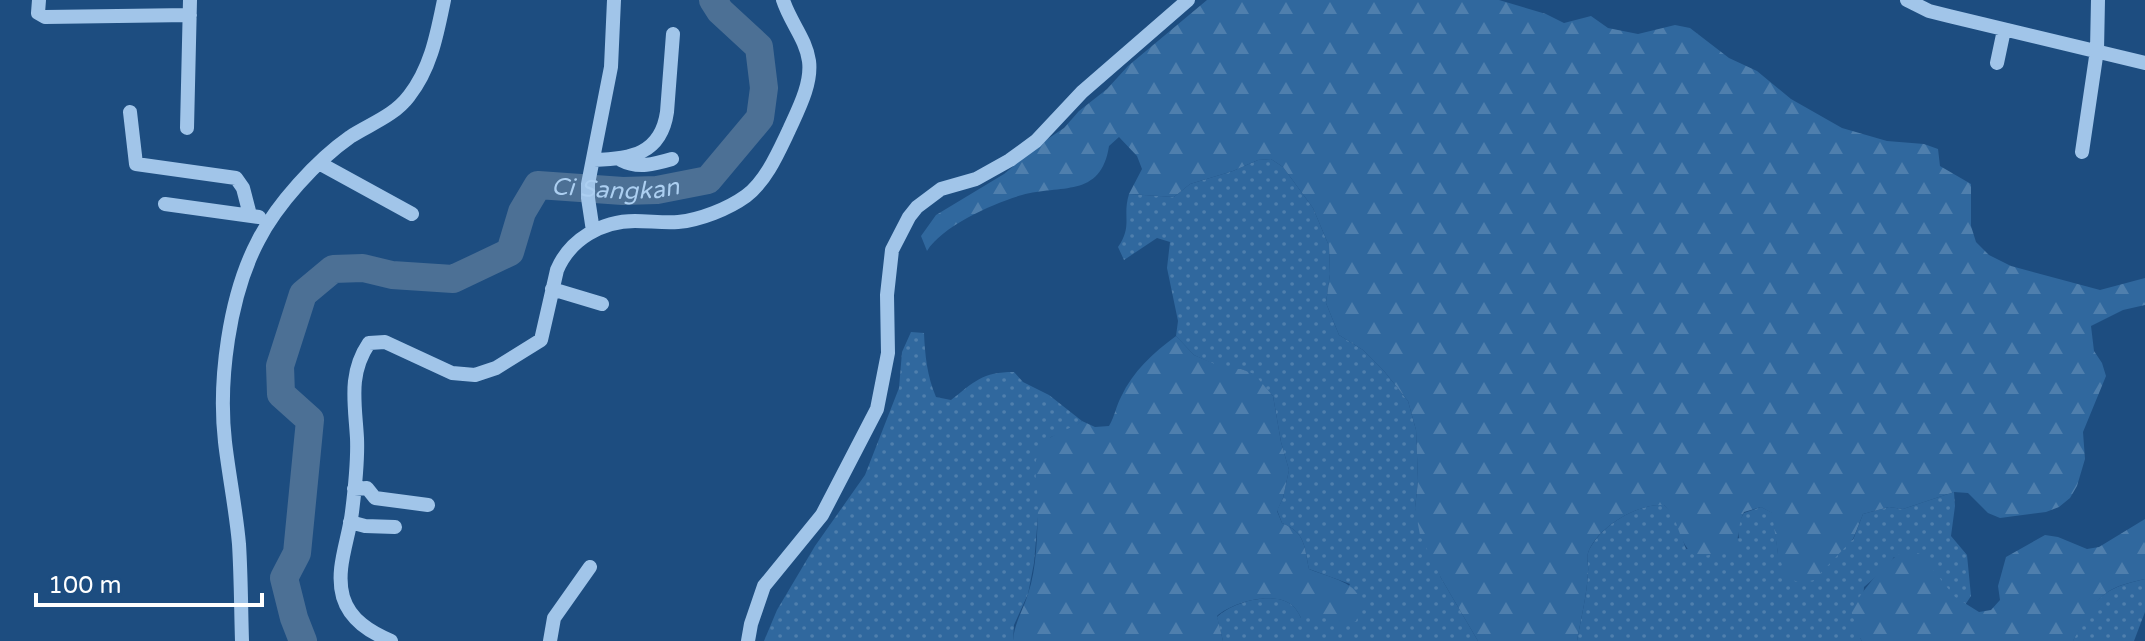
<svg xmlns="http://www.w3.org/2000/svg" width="2145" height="641" viewBox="0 0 2145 641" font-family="'Varela Round',sans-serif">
	<defs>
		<pattern id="grass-dots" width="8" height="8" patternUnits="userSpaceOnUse" patternTransform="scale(2)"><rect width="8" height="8" fill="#30689e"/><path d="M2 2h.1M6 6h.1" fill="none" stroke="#4f7fad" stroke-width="1.8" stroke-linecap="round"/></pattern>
		<pattern id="forest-firs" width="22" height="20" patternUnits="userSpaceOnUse" patternTransform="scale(2)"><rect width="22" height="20" fill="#30689e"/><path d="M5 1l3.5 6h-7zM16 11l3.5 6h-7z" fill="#4f7fad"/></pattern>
	</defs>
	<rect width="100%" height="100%" fill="#1d4d80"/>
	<path fill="url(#grass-dots)" d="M1271,159L1283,167L1313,208L1329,246L1330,274L1326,303L1339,335L1363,350L1384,371L1408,401L1416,430L1418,481L1415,508L1441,578L1478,641H1223L1217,617C1232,602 1277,589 1294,607C1297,610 1299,614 1301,618H1330L1350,584L1309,569C1304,546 1306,533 1282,523L1277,510L1283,498L1289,470L1281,442L1273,396L1254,375L1241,369L1226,370L1194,355L1176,336L1178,321L1167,268L1170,242L1157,238L1124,260L1118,247C1133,225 1122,217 1129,194L1174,197L1190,184L1233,171L1258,160Z
		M911,332L924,333C925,355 927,376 936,397L951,400C974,382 982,372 1014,372L1023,382L1049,395L1082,421L1072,429L1051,437L1036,461L1039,505L1034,563L1028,594L1014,625L1013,641H764L777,610L815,546L865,475L899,388L902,352Z
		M1954,492L1955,506L1951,536L1967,555L1971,596L1965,605L1894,557L1886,568L1864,587L1860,638L1862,641H1577C1581,618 1587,595 1588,572C1589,565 1586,559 1588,553C1598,527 1637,503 1664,505L1674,514L1686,549L1739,538L1737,525L1744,513L1761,507L1773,513L1778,554L1853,540L1863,514L1889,507L1903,509Z
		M2145,579V612L2134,641H2073C2094,601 2098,589 2145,579Z"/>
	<path fill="url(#forest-firs)" d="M1207,0H1499L1546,14L1564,23L1591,16L1608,28L1638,34L1675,25L1690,28L1729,58L1757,71L1791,99L1842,128L1887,141L1924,144L1938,149L1940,166L1971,184V226L1976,242L1989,255L2011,266L2100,290L2145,278V305L2123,310L2091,326L2094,351L2102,363L2106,376L2083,432L2085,459L2077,486L2070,498L2059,507L2046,512L2000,518L1988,513L1968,493L1954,492L1903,509L1889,507L1863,514L1853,539L1814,580L1801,583L1787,578L1778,554L1772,513L1761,507L1744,512C1737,526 1740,537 1734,551L1697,557C1675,542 1683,523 1664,505C1638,503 1597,527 1588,553C1586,559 1589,566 1588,572C1587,595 1581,618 1577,641H1478L1441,578L1420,535L1415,508L1418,481L1416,430L1408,401L1384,371L1363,350L1339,335L1326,303L1330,274L1329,246L1313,208L1283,167L1271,159L1258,160L1233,171L1190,184L1174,197L1129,194L1142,169L1137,156L1119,137L1109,146C1101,199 1060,184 1022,195C994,203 942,226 927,251L921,236L936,215L1004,174L1040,144L1064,128L1079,111L1107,89L1128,66Z
		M1176,336L1194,355L1226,369H1241L1254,374L1273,396L1281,442L1289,470L1283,498L1277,511L1282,523C1306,533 1304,546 1309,569C1335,580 1373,584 1356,621L1343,624L1330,618H1301C1299,614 1297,610 1294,607C1277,589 1232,602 1217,616L1223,641H1013C1014,623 1023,611 1028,594C1037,568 1037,536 1038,508C1039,489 1030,464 1041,447C1050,433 1070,430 1082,421L1095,427L1109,426C1115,416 1116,406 1121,397C1133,371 1153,353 1176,336Z
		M2145,519V579C2096,589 2097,601 2073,641H1862L1860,638L1851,611C1858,596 1891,553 1907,551C1912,551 1916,553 1920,554L1955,597L1979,612L1991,610L2000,600L1998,586L2006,557L2045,535L2058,537L2087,549L2099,547Z"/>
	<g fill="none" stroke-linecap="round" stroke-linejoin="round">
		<path stroke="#4c7095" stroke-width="28" id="s1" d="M303,641L294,618L284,578L297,553L310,420L281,394L280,366L303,294L333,269L363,268L392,275L453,279L510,252L522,212L538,185L623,191L657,190L708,180L760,118L764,88L759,47L720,11L713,0"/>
		<path stroke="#a1c5e9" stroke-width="14" d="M39,0L38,13L45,17L190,15
			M1907,0L1929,11L1949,16L2145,63
			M1997,63L2004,30
			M130,112L136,164L236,178L243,188L250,215
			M187,128L190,0
			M2082,152L2097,50L2098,0
			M594,160C631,159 661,154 667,112L673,34
			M621,160C638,169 655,164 672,159
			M319,163L412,214
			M165,204L259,217
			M593,231L588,198V184L611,67L614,0
			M552,289L602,304
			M354,489L367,488L375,498L428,505
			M350,522L365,526L395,527
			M242,641C241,609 241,576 239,544C236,510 229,476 225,442C218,381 229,296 258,241C276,205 317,160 350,137C370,124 394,116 409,96C431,68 437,34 444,0
			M391,641C370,632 350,620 343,597C335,569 349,539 352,512C355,488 358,462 357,438C355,403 348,374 369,343L385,342L452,373L475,375L496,368L541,340L557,270C570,239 602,221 635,221C649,221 664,223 678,222C700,220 728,209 746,196C766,181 778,153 789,130C798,110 812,84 809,61C806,39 790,22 783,0
			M550,641L554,618L590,567
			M748,641L751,624L764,586L822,515L877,409L888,353L887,295L892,250L909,217L917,207L941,189L976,179L1010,160L1036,141L1082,92L1188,0"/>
	</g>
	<g text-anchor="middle" stroke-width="6" stroke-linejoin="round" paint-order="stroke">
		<g font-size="24" font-style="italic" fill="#accff1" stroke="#1d4d80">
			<text dy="8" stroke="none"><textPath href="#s1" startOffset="744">Ci Sangkan</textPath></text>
		</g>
	</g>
	<path d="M36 593v12h226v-12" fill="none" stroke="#ffffff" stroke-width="4"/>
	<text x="48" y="593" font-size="24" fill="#ffffff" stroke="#1d4d80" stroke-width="6" paint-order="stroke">100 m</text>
</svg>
